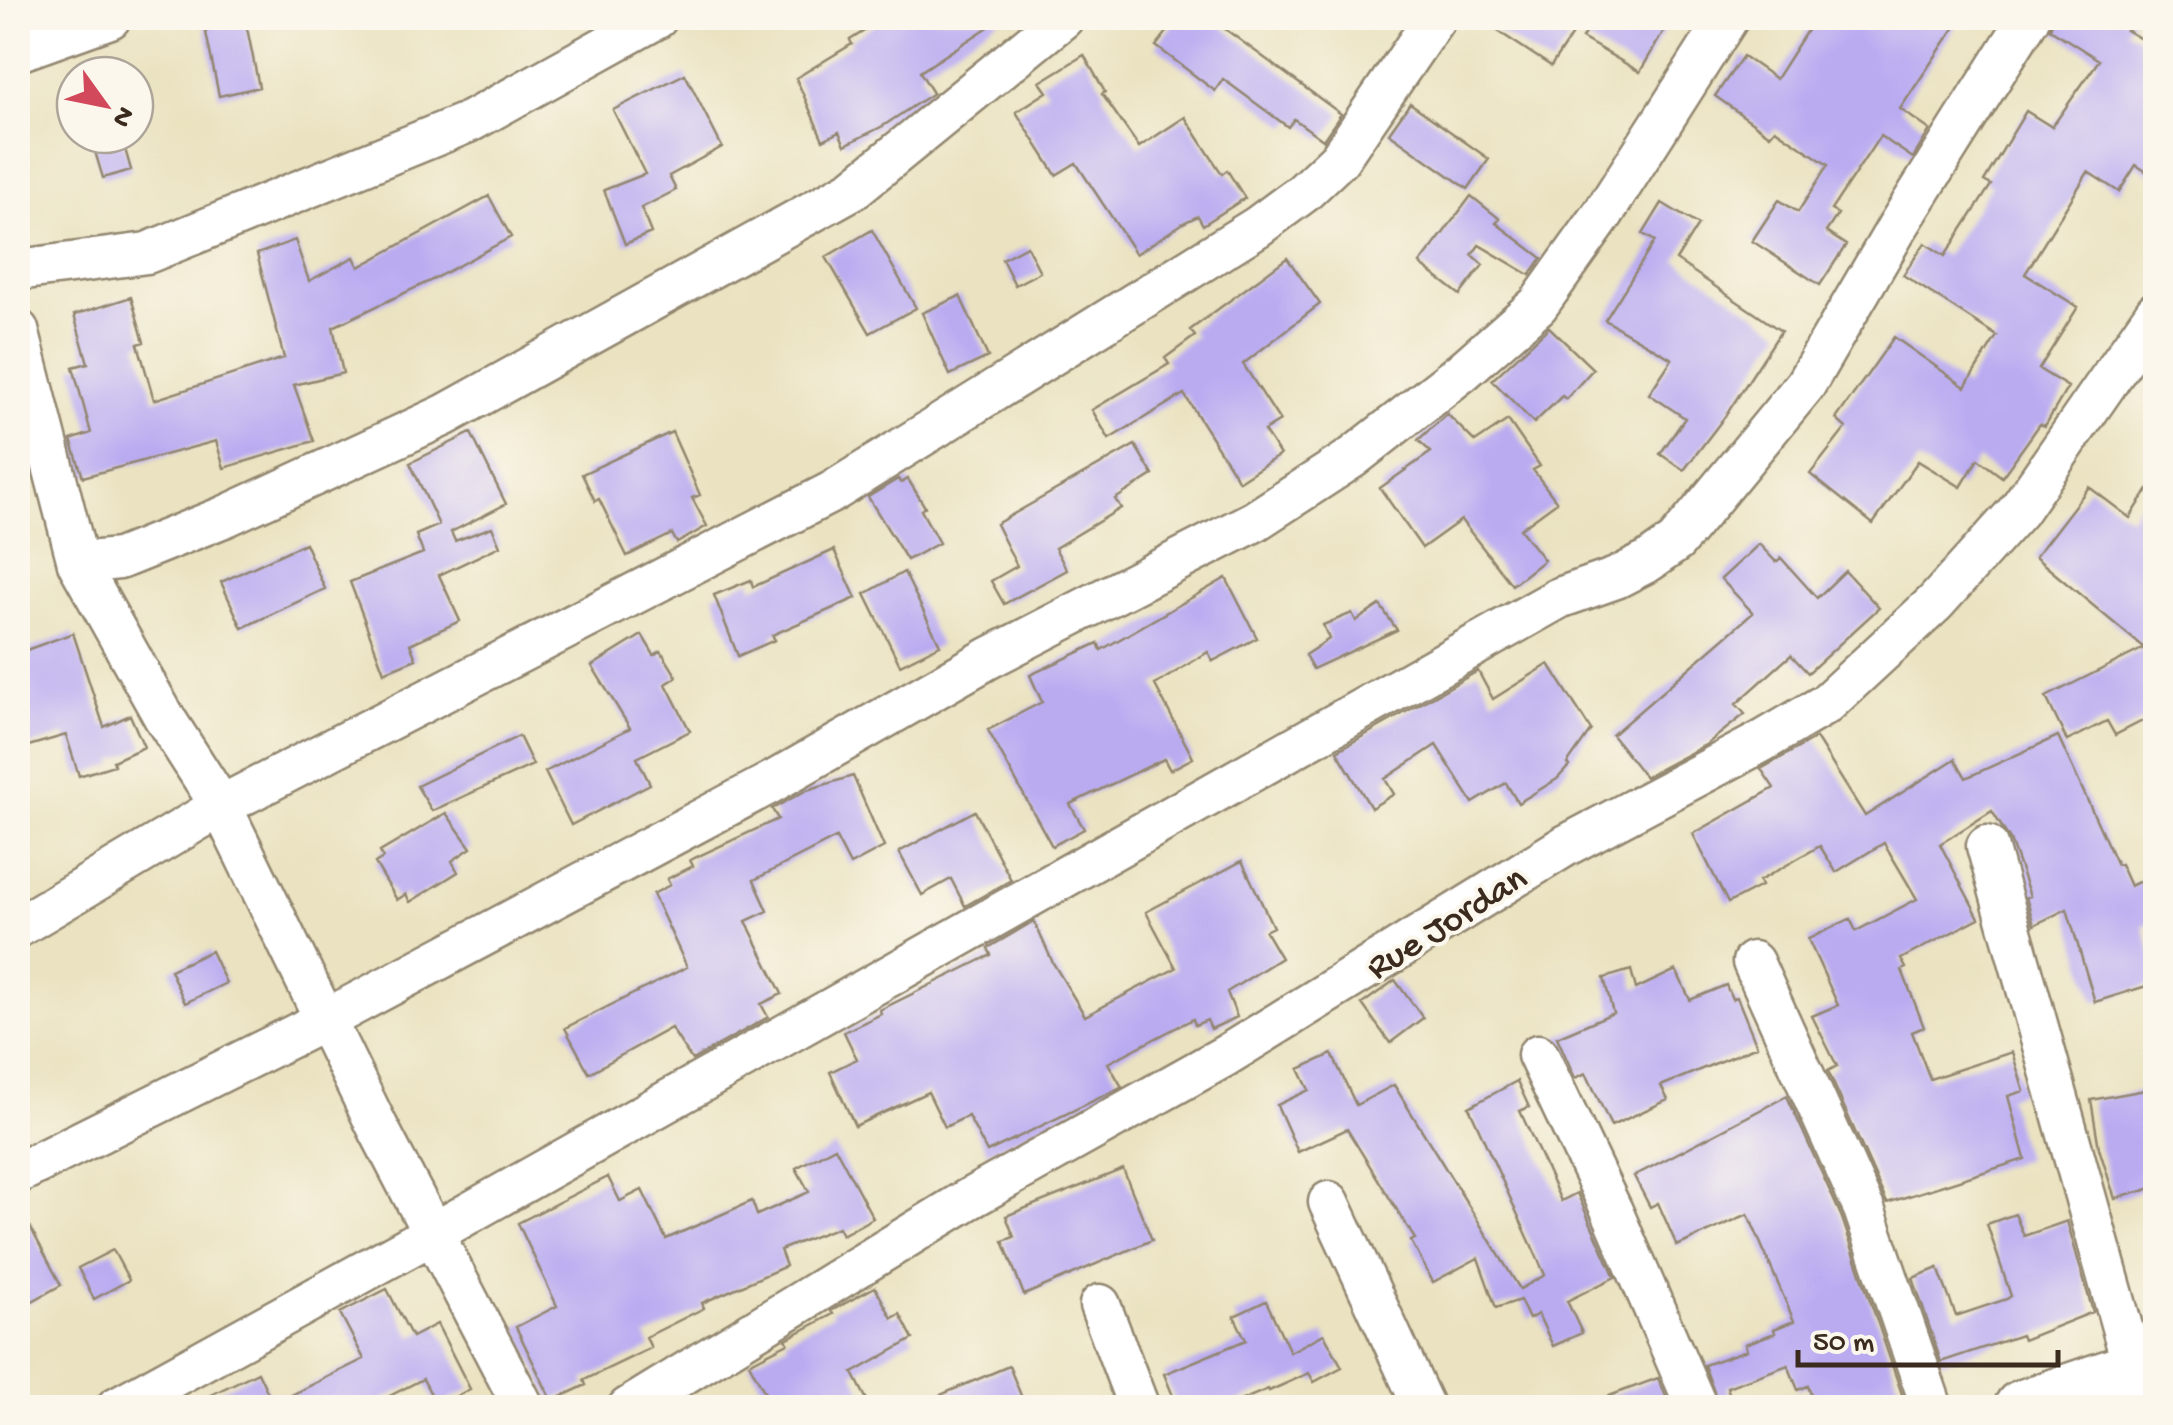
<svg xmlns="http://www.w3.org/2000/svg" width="2173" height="1425" viewBox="0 0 2173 1425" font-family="'Gochi Hand',sans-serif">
	<rect width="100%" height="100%" fill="#fbf7ec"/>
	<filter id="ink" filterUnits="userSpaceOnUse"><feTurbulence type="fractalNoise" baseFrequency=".01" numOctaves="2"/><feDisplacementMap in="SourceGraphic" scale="20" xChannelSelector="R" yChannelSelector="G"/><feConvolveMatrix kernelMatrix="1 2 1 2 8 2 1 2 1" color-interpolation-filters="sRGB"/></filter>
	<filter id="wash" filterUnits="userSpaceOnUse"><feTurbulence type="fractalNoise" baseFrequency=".0048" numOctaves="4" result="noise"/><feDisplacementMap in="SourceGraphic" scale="40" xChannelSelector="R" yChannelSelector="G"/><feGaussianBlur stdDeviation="2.25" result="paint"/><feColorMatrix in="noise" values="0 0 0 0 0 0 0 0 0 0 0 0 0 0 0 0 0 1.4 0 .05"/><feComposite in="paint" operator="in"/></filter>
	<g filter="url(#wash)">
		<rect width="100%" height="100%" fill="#eae2c0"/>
		<g id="blocks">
			<path fill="#baabf1" d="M203,18H245L259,87L219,96Z
				M885,18H1002L920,72L933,93L883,126L845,145L839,132L823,140L796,78L852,44L850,40Z
				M1178,18H1210L1341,114L1323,140L1294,119L1288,127L1223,79L1215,91L1156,46Z
				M1478,18H1563L1577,27L1551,66Z
				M1594,18H1645L1665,29L1640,72L1582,38Z
				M1815,18H1961L1900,109L1930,130L1913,158L1880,136L1831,210L1838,214L1826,232L1846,245L1820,285L1752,241L1779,200L1798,212L1828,165L1775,129L1770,135L1715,96L1743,56L1776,79Z
				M2053,18H2134L2126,30L2156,48V178L2136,165L2119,192L2088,172L2025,274L2078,307L2039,369L2068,387L2045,426L2040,424L2002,477L1978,459L1961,487L1918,461L1873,524L1810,474L1846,428L1836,419L1894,337L1965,387L1997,336L1903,275L1925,243L1945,256L1991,185L1984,181L2026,111L2052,127L2099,60L2050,29Z
				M1084,55L1105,92L1102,94L1139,147L1185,117L1222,174L1227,170L1245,198L1203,225L1198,216L1185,222L1136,254L1076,163L1056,175L1016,112L1047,92L1040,82Z
				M685,74L722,147L669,176L676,190L641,208L651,233L625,244L604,190L645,174L613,110Z
				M1410,103L1489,159L1468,189L1389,133Z
				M90,135H121L131,170L103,178Z
				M489,196L511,237L430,281L333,327L343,373L294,385L314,441L224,468L216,441L83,477L71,440L91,433L73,367L88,363L74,315L131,297L144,342L138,344L154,400L284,358L257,254L295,240L309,281L354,257L359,267Z
				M1471,196L1500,219L1496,223L1542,258L1530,275L1479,245L1472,255L1483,265L1460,295L1420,264Z
				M1662,203L1698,225L1676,260L1781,331L1726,415L1684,470L1660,454L1685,418L1649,394L1672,359L1605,320L1655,241L1643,234Z
				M872,230L916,308L870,333L826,257Z
				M1027,246L1040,272L1015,285L1002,259Z
				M1287,258L1320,304L1243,364L1280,421L1264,431L1280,455L1239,481L1184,394L1109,439L1092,410L1169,364L1165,358L1195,336L1190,330Z
				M960,296L988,357L950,375L922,313Z
				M1549,327L1593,369L1566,399L1562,396L1534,423L1492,380Z
				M1447,414L1475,442L1508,420L1540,466L1533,470L1557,502L1520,529L1544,560L1512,585L1461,520L1422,548L1380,488L1431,452L1418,440Z
				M672,432L700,495L692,498L707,526L677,543L672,534L627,556L599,499L595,501L582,474Z
				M471,433L506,504L451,532L455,541L492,527L500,546L439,575L460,621L410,644L416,659L384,672L350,582L423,553L416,535L439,525L410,463Z
				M1135,445L1153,475L1115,499L1121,508L1055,548L1067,570L1004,604L991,581L1017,566L996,524Z
				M2156,477V714L2115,735L2107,721L2067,741L2046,697L2144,648L2035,557L2089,487L2130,518Z
				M898,479L901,483L908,479L925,507L921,510L939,543L907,560L868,497Z
				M305,543L325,589L242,628L221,582Z
				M1759,544L1776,562L1781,558L1817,598L1845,571L1879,608L1808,673L1791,655L1736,704L1745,714L1707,744L1645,777L1612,735L1753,613L1721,579Z
				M834,550L856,598L772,635L775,640L738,656L714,595L751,580L753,587Z
				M904,572L940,645L900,665L865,594Z
				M1226,578L1257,638L1213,661L1208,652L1155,685L1193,758L1170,770L1164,759L1070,804L1084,829L1052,846L988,730L1042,702L1030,675L1098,643L1101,650Z
				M1380,605L1397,630L1313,669L1305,655L1329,639L1323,625L1352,613L1356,621Z
				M73,633L104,727L130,715L144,747L113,761L114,765L79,776L66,735L18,749V653Z
				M642,635L654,655L661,651L677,677L666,684L690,731L637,758L650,784L571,825L545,772L630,728L592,666Z
				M1549,664L1591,730L1567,764L1569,766L1557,779L1518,803L1506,783L1473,803L1436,745L1385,779L1394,794L1371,808L1337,751L1478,671L1493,699Z
				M519,736L533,765L432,811L417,786Z
				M2058,736L2117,865L2120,864L2130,886L2156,874V920L2143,926L2156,967V983L2095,1002L2067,909L2034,925L2026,897L2030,896L2010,840L1992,811L1940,844L1979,918L1901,959L1906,968L1902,970L1924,1027L1912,1032L1930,1079L2012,1052L2024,1091L2008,1096L2025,1159L1887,1203L1828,1071L1837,1066L1812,1016L1838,1005L1808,939L1850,919L1856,931L1917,899L1884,843L1836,872L1820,846L1759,881L1761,886L1728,903L1693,834L1774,788L1761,769L1816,738L1865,816L1955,759L1966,778Z
				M853,776L884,847L850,865L836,838L754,880L768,911L746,921L782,994L761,1004L768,1017L692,1060L671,1028L589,1073L565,1028L687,967L653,894L670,885L667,879L693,866L690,860L778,819L772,809L807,790Z
				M975,811L1011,880L965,906L951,879L922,895L899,852Z
				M446,813L471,848L452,861L458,872L410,902L406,894L397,900L375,863L383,858L380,852Z
				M1242,861L1273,927L1265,931L1281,958L1227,992L1237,1017L1211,1029L1207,1020L1195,1025L1193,1019L1108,1063L1122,1087L987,1152L968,1116L945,1127L928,1092L855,1126L830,1072L857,1059L844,1032L881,1014L880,1010L991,955L988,948L1034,921L1053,963L1085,1016L1176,968L1146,912Z
				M211,951L226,983L185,1003L170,970Z
				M1631,970L1636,989L1676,970L1690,1000L1726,985L1732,999L1737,997L1757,1046L1661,1086L1668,1100L1611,1126L1586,1073L1575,1078L1557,1037L1613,1013L1604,978Z
				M1395,980L1423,1018L1390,1043L1362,1004Z
				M1332,1054L1356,1105L1394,1085L1520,1289L1545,1275L1469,1107L1517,1081L1529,1107L1520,1111L1561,1201L1577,1193L1615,1277L1567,1301L1582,1333L1553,1346L1538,1314L1529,1319L1520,1300L1496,1308L1478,1258L1433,1282L1411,1241L1415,1239L1347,1129L1298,1152L1277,1105L1309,1090L1299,1069Z
				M2156,1088V1187L2115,1199L2099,1148L2091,1100Z
				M1787,1096L1842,1218L1903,1397L1874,1408H1816L1808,1386L1798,1390L1788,1365L1727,1387L1734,1408H1720L1704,1365L1747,1350L1745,1344L1775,1333L1774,1329L1794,1321L1748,1214L1677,1246L1658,1203L1650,1207L1634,1176Z
				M835,1147L873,1218L842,1235L838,1227L780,1250L786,1266L702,1303L704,1308L646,1337L651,1348L584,1380L586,1385L552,1401L516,1327L557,1306L518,1223L608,1177L620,1201L642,1190L666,1239L752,1201L757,1215L809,1192L796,1168Z
				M1123,1169L1152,1240L1024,1295L1003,1241L1014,1237L1006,1216Z
				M18,1204L61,1285L18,1309Z
				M2015,1214L2024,1236L2067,1221L2093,1312L2023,1340L2021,1335L1941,1362L1913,1278L1938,1268L1956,1316L2007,1299L2011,1296L1987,1224Z
				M113,1250L129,1280L94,1299L78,1268Z
				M875,1287L892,1318L900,1314L913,1339L853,1373L867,1400L852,1408H773L749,1363L788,1343L786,1339L833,1314L831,1311Z
				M387,1289L412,1337L437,1324L470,1389L437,1406L423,1379L366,1408H184L258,1372L273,1404L364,1359L340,1313Z
				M1266,1301L1290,1352L1324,1334L1342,1367L1314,1382L1309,1373L1269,1391L1268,1389L1223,1408H1178L1164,1374L1246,1340L1234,1316Z
				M1009,1366L1026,1408H912V1407Z
				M1658,1378L1671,1408H1588L1587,1404Z"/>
		</g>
	</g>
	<g filter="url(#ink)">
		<use href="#blocks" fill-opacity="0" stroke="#92866f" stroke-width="2.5"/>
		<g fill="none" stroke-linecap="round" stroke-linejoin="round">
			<g stroke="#92866f" stroke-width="45">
				<path id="street" d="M18,51L110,18
					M18,270L147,253L471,121L657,18
					M18,330L78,563L164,717L221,806L377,1126L524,1408
					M78,563L119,559L226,516L445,415L853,189L1063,18
					M1987,846L2134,1370
					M18,927L221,806L832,492L1257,227L1303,193L1339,159L1435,18
					M1753,962L1864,1209L1932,1408
					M1538,1055L1612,1211L1697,1408
					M18,1173L325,1020L774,781L989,658L1255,521L1352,458L1463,371L1538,305L1603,214L1728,18
					M1329,1202L1424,1408
					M1100,1305L1139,1408
					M116,1408L432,1234L1559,598L1616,578L1649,561L1676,542L1805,385L1898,226L2029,18
					M628,1408L967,1200L1225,1056L1565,846L1763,741L1826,704L1935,603L2018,511L2156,312
					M2147,1408L2156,1404"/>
			</g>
			<g stroke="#92866f" stroke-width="60">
				<path id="primary" d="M2022,1408L2156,1362"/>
			</g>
			<use href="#street" stroke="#fff" stroke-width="40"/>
			<use href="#primary" stroke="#fff" stroke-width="55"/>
		</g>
	</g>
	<g text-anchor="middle" stroke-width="8" stroke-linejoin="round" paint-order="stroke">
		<g font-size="38" fill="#3b2a1e" stroke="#fbf7ec">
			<text transform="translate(1445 920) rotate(-32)" y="13">Rue Jordan</text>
		</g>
	</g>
	<rect width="2173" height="1425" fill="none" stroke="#fbf7ec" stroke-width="60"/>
	<g transform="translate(105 105) rotate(123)"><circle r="48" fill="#fbf7ec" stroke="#aea59a" stroke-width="2.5"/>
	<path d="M0-8L18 38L0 25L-18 38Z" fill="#d1495b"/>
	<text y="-15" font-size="28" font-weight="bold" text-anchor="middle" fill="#3b2a1e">N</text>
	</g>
	<path d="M1798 1350v15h260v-15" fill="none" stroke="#3b2a1e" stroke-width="5"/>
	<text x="1813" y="1350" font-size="30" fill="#3b2a1e" stroke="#fbf7ec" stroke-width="8" paint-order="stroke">50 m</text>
</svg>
